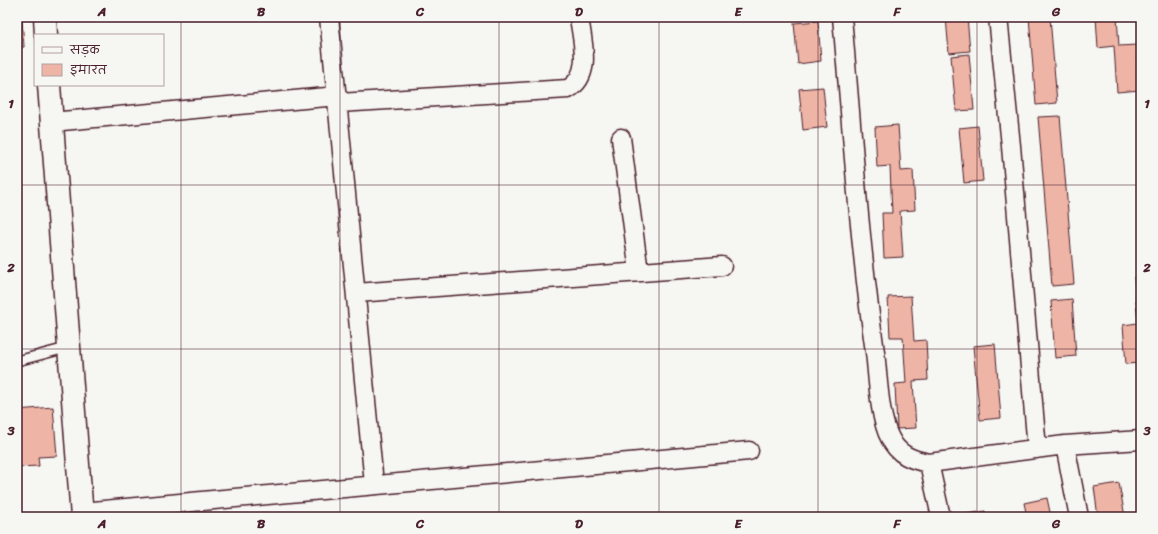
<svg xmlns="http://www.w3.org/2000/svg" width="1158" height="534" viewBox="0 0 1158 534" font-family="Sriracha,'Playpen Sans Deva',sans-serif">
	<rect width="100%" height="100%" fill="#f6f6f2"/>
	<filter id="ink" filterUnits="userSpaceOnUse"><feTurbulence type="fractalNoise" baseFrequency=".025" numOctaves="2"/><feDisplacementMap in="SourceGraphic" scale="8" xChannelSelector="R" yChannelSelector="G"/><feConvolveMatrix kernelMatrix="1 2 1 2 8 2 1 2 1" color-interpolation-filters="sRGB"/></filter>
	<g filter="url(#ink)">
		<path fill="#eeb5a6" stroke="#4a1f2b" d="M946,17H967L970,51L949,53Z
			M1029,17H1050L1057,103L1036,105Z
			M1096,17H1117L1119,46L1137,45L1140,90L1117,92L1114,46L1098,48Z
			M17,19H22L24,47L17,48Z
			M818,21L821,61L798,64L794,23Z
			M969,54L974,110L956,111L951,56Z
			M823,87L827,127L803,130L799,89Z
			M1060,116L1074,284L1052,286L1038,117Z
			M898,125L901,171L913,170L915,210L900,211L903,257L884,258L882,213H892L890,166L877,167L875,127Z
			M978,126L983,181L964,183L959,128Z
			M1141,276V363L1126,364L1123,325L1138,323L1134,277Z
			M911,296L914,341L926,340L928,380L913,381L916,428L897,429L895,384L906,383L903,337H890L888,297Z
			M1072,299L1076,356L1055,358L1051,301Z
			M995,344L1001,418L980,420L973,346Z
			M53,407L57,456L38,457L39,466L19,467L17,410Z
			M1119,483L1125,517H1098L1094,487Z
			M1047,498L1051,517H1027L1024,503Z
			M985,511L986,517H960V515Z"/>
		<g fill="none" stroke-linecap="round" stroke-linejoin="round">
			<g stroke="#4a1f2b" stroke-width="12">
				<path id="lane" d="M17,361L70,347"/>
			</g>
			<g stroke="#4a1f2b" stroke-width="21">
				<path id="street" d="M329,17L374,484
					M842,17C852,129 859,241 875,352C878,376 879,418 890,438C898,455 912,460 929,463L1065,445L1141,440
					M998,17L1011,146L1037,449
					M339,103L568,89C593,75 582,41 579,17
					M51,122L338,96
					M621,138L639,272
					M356,293L722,266
					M1065,445L1079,517
					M929,463L941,517
					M82,512L749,451"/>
			</g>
			<g stroke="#4a1f2b" stroke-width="25">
				<path id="secondary" d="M45,17L46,35
					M49,85L82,517"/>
			</g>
			<use href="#lane" stroke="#f6f6f2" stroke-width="9"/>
			<use href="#street" stroke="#f6f6f2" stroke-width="18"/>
			<use href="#secondary" stroke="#f6f6f2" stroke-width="22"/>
		</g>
	</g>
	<path fill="none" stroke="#4a1f2b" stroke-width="1" stroke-opacity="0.55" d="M181,17V517M340,17V517M499,17V517M659,17V517M818,17V517M977,17V517M17,185H1141M17,349H1141"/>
	<rect width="1158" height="534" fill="none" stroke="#f6f6f2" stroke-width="44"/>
	<rect x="34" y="34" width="130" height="52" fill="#f6f6f2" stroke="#b1a0a2"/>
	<rect x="42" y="47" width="20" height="6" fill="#f6f6f2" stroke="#b1a0a2"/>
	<text x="70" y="54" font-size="12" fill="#4a1f2b">सड़क</text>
	<rect x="42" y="64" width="20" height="12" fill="#eeb5a6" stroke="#b1a0a2"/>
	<text x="70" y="74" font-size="12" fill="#4a1f2b">इमारत</text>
	<rect x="22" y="22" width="1114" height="490" fill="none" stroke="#4a1f2b" stroke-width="1.5"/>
	<g font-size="13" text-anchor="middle" font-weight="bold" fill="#4a1f2b">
		<text x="102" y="16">A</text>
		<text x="261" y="16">B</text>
		<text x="420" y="16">C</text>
		<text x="579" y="16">D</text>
		<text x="738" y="16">E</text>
		<text x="897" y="16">F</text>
		<text x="1056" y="16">G</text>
		<text x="11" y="108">1</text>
		<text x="1147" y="108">1</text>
		<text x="11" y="272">2</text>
		<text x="1147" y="272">2</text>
		<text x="11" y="435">3</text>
		<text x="1147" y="435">3</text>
		<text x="102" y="528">A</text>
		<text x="261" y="528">B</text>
		<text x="420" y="528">C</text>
		<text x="579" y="528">D</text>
		<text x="738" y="528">E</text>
		<text x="897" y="528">F</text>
		<text x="1056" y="528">G</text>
	</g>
</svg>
